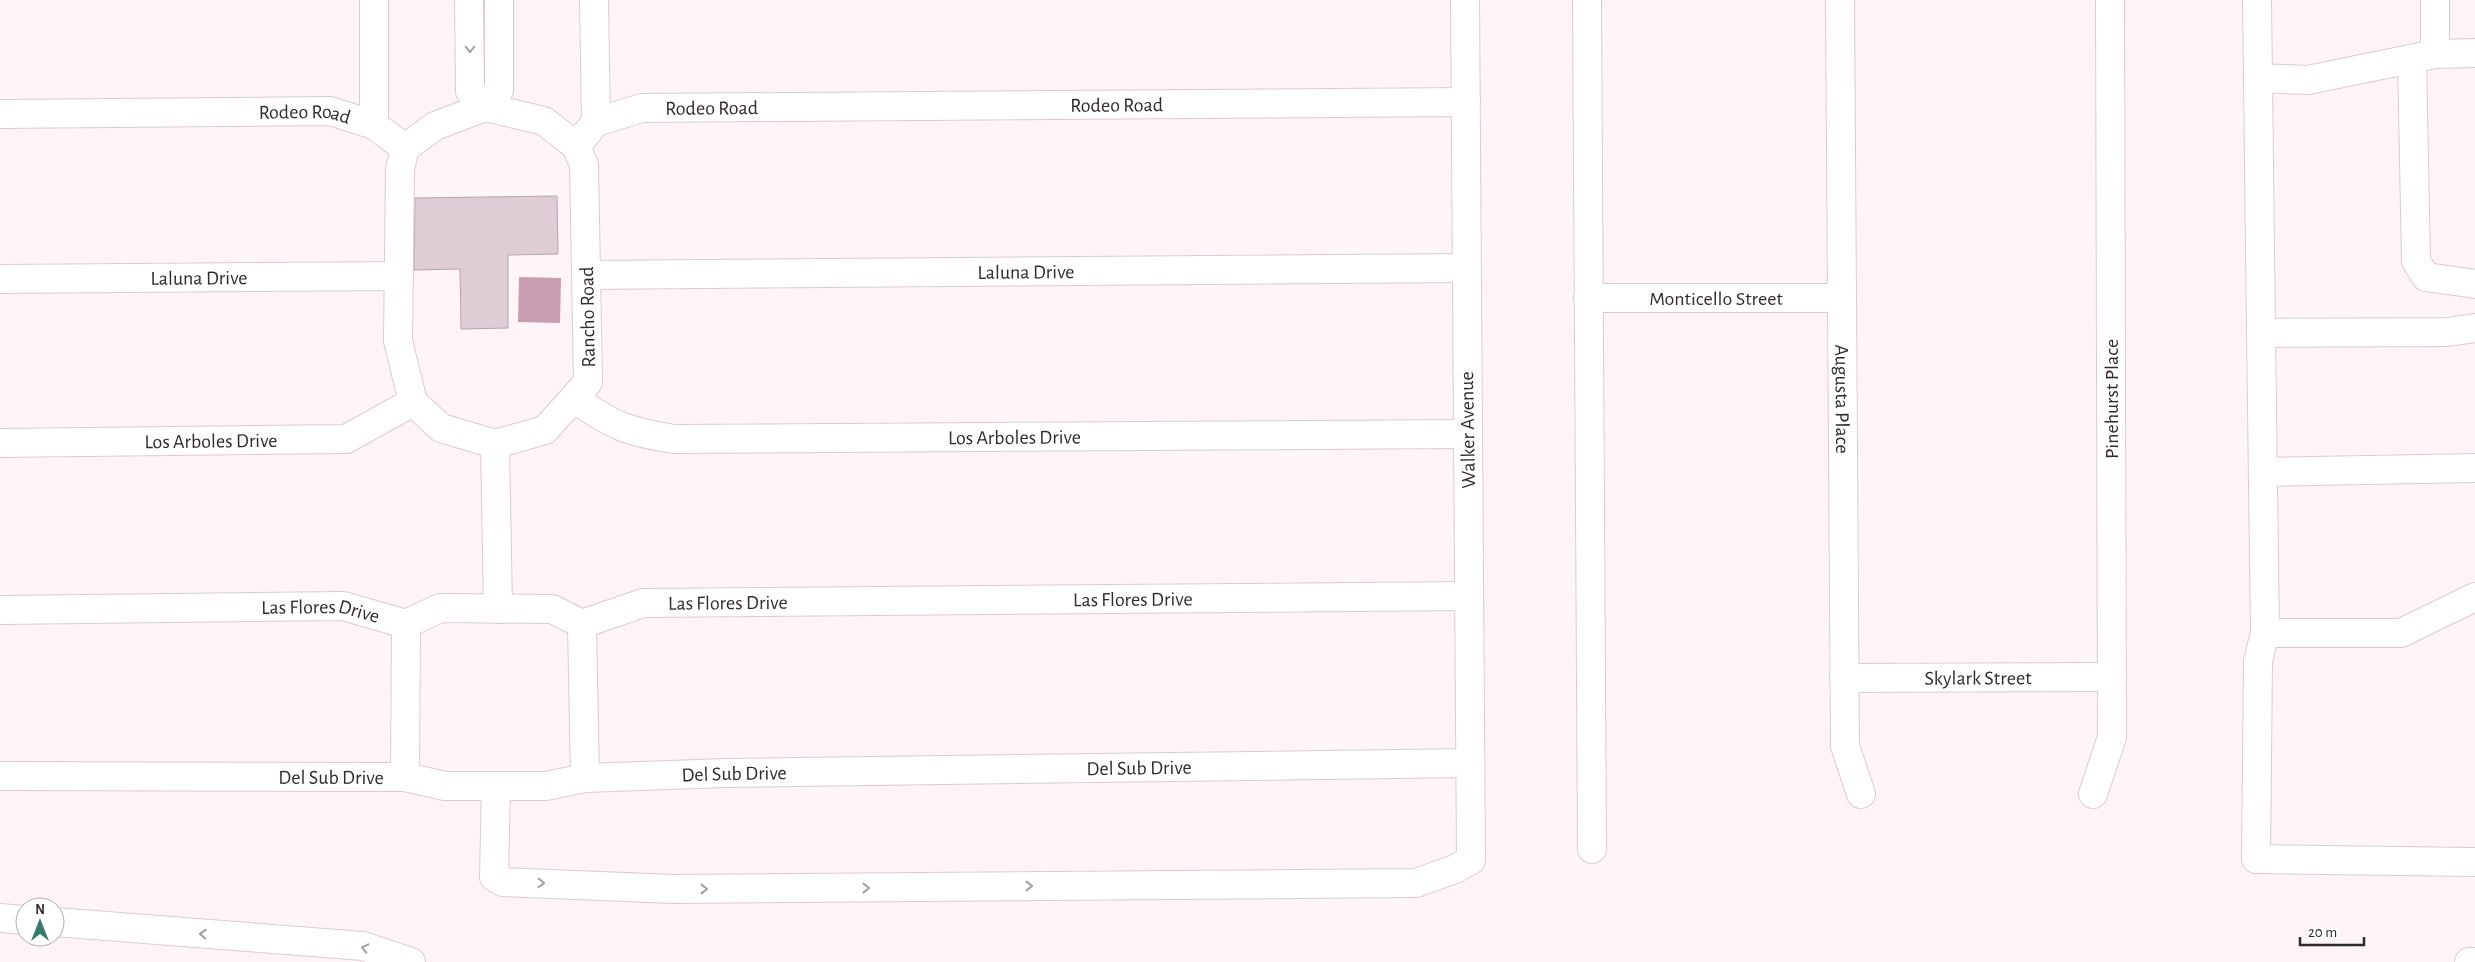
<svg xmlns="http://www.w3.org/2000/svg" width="2475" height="962" viewBox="0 0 2475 962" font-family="'Alegreya Sans',sans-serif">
	<rect width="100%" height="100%" fill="#fff4f8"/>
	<path fill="#c89daf" d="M519,277L561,278L560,323L518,322Z"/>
	<path fill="#decdd4" stroke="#b6a5ac" d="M557,196L558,254L508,255V328L461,329L460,269L414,270L415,198Z"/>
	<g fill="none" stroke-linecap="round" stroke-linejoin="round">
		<g stroke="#dccad2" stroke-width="30">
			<g id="minor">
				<path d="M374,0V125"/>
				<path d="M469,0L470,91L485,107L499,90V0"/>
				<path d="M594,0L596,122"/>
				<path d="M1587,0L1592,849"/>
				<path id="s1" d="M1840,0L1845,746L1861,794"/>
				<path d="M2257,0L2258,78"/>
				<path d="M2435,0V54"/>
				<path d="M2475,53L2435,54L2308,80L2258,78L2261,333L2447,332L2475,328"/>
				<path d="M2412,59L2416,261L2426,277L2475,284"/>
				<path d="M485,107L544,121L576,146L584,165L588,382L545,430L495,444L441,428L413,402L398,341L400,169L405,148L435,126Z"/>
				<path id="s2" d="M0,114L330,111L374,125L405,148"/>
				<path id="s3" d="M576,146L596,122L642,108L1466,102"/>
				<path id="s4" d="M587,275L1466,268"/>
				<path id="s5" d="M0,279L399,276"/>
				<path id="s6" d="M1588,298H1842"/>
				<path d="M2261,333L2265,633H2401L2475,597"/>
				<path id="s7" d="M574,398C611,425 628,432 674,439L1466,434"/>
				<path id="s8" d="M0,443L346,439L413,402"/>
				<path d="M495,444L498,609"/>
				<path d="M2263,472L2475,468"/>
				<path id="s9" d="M0,610L343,606L406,624L440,608L552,609L582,624L643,603L1469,596"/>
				<path d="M582,624L585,778"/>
				<path d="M2265,633L2258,661L2256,859L2475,862"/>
				<path id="s10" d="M1844,678L2112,677"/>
				<path id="s11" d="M0,776L405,777L445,786H546L585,778L725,773L1470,763"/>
				<path d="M405,777L406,624"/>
				<path d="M496,786L494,877L503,882L674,889L1416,883L1455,869L1471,860L1465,0"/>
				<path d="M2093,794L2112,737L2110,0"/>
			</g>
		</g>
		<g stroke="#dccad2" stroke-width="30">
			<path id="highway" d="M0,918L25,920
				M55,922L363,946L411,962
				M2469,962H2475"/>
		</g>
		<use href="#minor" stroke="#fff" stroke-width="28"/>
		<use href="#highway" stroke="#fff" stroke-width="28"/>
	</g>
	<defs><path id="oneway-chevron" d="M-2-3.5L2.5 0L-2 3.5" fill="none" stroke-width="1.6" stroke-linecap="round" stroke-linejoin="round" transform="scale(1.25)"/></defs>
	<g stroke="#a29fa0">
		<use href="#oneway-chevron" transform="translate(470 49) rotate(90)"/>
		<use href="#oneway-chevron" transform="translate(541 883) rotate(2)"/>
		<use href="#oneway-chevron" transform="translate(1029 886)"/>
		<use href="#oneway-chevron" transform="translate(866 888)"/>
		<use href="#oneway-chevron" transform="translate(704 889)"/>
		<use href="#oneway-chevron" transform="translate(203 934) rotate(-176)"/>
		<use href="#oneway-chevron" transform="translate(365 948) rotate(-167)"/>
	</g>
	<g text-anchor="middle" stroke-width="4.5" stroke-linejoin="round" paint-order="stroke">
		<g font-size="20" fill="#312a2d" stroke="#fff">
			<text dy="7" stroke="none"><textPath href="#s3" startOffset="554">Rodeo Road</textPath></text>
			<text dy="7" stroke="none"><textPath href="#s3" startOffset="149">Rodeo Road</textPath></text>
			<text dy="7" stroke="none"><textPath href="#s2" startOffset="305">Rodeo Road</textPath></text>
			<text dy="7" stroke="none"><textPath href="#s4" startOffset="439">Laluna Drive</textPath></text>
			<text dy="7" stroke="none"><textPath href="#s5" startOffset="199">Laluna Drive</textPath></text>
			<text dy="7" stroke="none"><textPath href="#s6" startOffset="128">Monticello Street</textPath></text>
			<text transform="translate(587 317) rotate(-91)" y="7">Rancho Road</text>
			<text dy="7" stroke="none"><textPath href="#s1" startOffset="399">Augusta Place</textPath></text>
			<text transform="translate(2111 399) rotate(-90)" y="7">Pinehurst Place</text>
			<text transform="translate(1467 430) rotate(-91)" y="7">Walker Avenue</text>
			<text dy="7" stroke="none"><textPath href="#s7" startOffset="450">Los Arboles Drive</textPath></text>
			<text dy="7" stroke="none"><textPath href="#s8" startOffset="211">Los Arboles Drive</textPath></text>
			<text dy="7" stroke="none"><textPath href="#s9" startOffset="1146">Las Flores Drive</textPath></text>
			<text dy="7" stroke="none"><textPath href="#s9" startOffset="741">Las Flores Drive</textPath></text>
			<text dy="7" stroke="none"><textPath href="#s9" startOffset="321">Las Flores Drive</textPath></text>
			<text dy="7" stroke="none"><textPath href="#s10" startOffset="134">Skylark Street</textPath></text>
			<text dy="7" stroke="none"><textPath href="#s11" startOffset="1141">Del Sub Drive</textPath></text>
			<text dy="7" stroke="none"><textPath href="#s11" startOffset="736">Del Sub Drive</textPath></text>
			<text dy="7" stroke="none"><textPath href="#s11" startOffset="331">Del Sub Drive</textPath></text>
		</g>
	</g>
	<g transform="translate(40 922)"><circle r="24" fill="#ffffff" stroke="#adaaab"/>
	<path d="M0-4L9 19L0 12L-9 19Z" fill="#397c6d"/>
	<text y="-8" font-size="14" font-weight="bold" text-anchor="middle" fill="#312a2d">N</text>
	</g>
	<path d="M2300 937v8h64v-8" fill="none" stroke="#312a2d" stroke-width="2.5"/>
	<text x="2308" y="937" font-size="15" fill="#312a2d" stroke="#ffffff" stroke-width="4" paint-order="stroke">20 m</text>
</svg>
